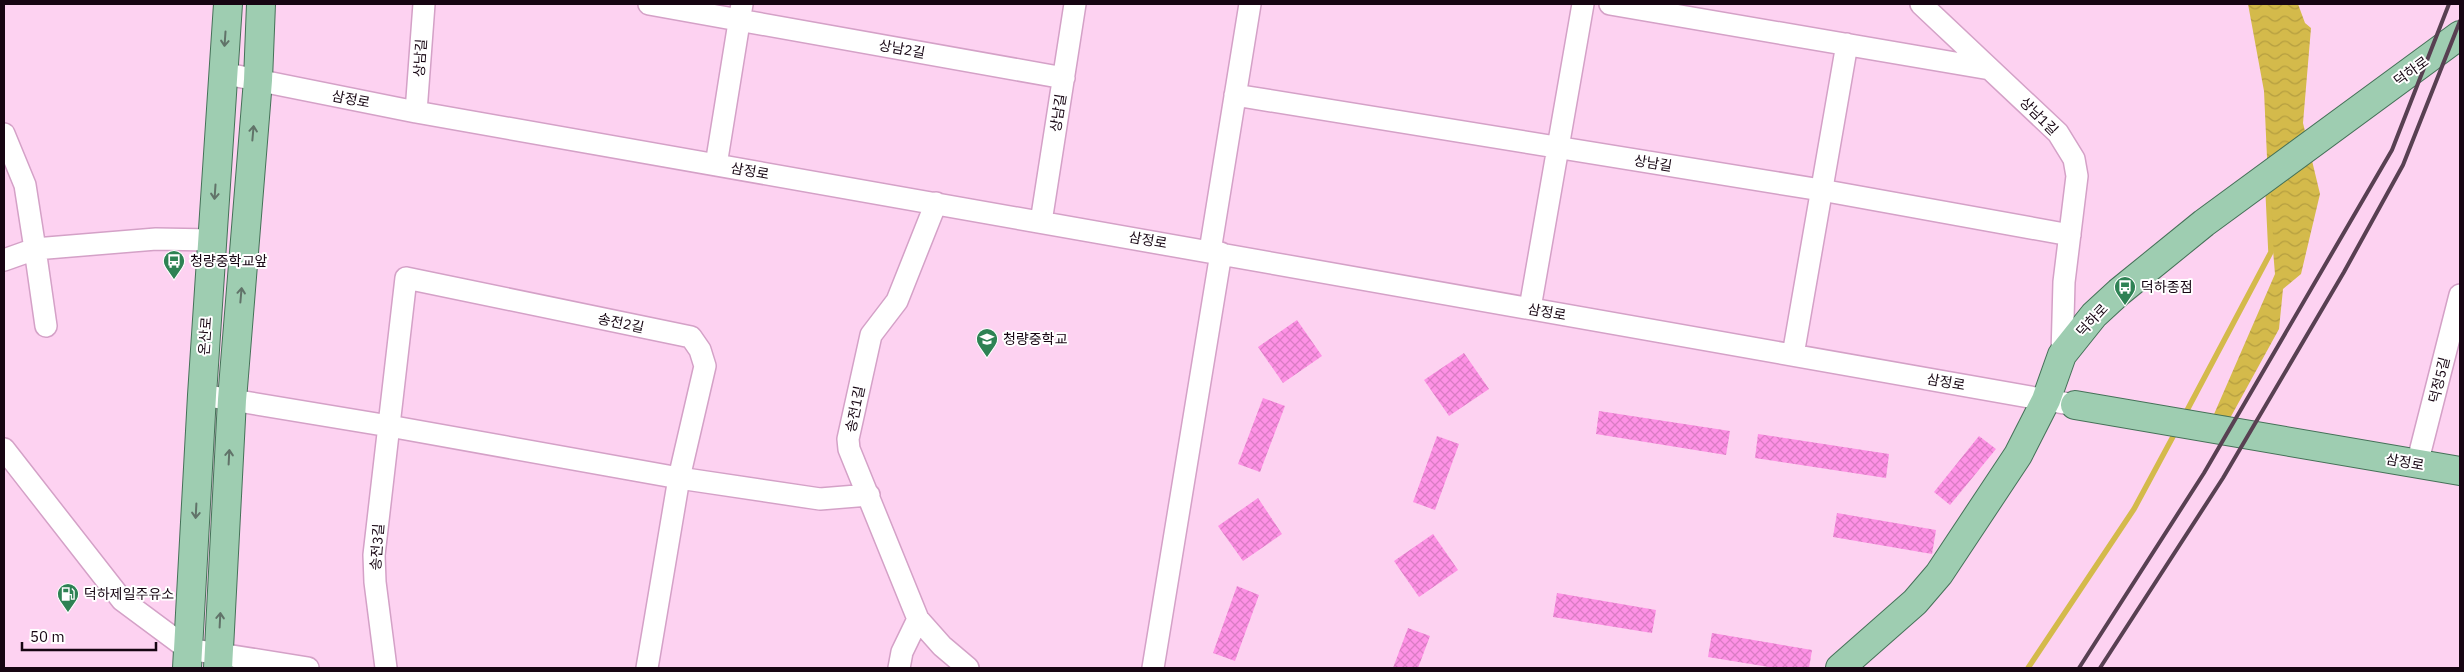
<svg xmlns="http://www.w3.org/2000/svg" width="2464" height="672" viewBox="0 0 2464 672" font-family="'IBM Plex Sans','Noto Sans KR',sans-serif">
	<defs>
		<pattern id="water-waves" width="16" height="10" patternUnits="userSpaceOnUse" patternTransform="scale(1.25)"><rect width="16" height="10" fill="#d4ba4b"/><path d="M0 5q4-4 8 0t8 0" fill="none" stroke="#b59e40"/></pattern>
		<pattern id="building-cross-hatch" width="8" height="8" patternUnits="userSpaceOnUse" patternTransform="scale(1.25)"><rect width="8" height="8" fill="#fe91e5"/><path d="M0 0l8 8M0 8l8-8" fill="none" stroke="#d97cc3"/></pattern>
	</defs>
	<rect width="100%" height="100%" fill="#fdd2f1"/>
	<path fill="url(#water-waves)" d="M2248,4H2298L2305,23L2311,28L2303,123L2320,194L2301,274L2283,289L2279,329L2223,431L2208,428L2275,274L2269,202L2264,91Z"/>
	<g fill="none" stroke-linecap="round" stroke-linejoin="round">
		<path stroke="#d4ba4b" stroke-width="5.5" d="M2184,416L2271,252L2268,189
			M2028,668L2134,509L2176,431"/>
	</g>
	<path fill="url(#building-cross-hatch)" d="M1297,320L1322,356L1283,383L1258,347Z
		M1464,353L1489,389L1449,416L1424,380Z
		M1263,398L1285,406L1260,472L1238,464Z
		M1599,411L1730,431L1726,455L1596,434Z
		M1758,434L1889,454L1886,478L1755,458Z
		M1437,436L1459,444L1435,510L1413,502Z
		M1979,436L1996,449L1950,505L1934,492Z
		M1258,498L1282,534L1243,561L1218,526Z
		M1837,513L1936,530L1932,554L1833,537Z
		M1433,534L1458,570L1419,597L1394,561Z
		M1237,586L1259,595L1235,661L1213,653Z
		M1557,593L1656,610L1652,633L1553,617Z
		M1408,628L1430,636L1418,668H1393Z
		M1712,633L1812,650L1809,668H1775L1708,657Z"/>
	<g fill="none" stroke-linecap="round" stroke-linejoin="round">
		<g stroke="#d4a1c7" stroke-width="24">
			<path id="minor" d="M649,4L1064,78
				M1610,4L1990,69
				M1921,4L2058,133L2074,159L2077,176L2064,282L2062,355
				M222,73L416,112L2075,405
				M1235,95L1821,190L2070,235
				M416,112L424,4
				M4,134L25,185L35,249L156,239L212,240
				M716,165L742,4
				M936,203L897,301L871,335L848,439L849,449L918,619L942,646L968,668
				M1041,222L1075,4
				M1210,251L1250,4
				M4,260L35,249L46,326
				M1530,308L1583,4
				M1793,355L1847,44
				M202,395L389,426L679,478L820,499L869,495
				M4,449L122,600L188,649L308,668
				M2417,464L2460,295
				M386,668L375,582L374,555L406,278L691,337L700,350L705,366L679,478L647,668
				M899,668L902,652L918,619
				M1153,668L1221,253"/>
		</g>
		<g stroke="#457158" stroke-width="30">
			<path id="major" d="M2075,405L2460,471
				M187,668L202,395L228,4
				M218,668L232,400L258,80L261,4
				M1840,668L1915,602L1939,574L2018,455L2046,400L2062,355L2094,315L2119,292L2204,223L2460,35"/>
		</g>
		<use href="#minor" stroke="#fff" stroke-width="21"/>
		<use href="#major" stroke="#9ecdb1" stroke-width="28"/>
		<path stroke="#584052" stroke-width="4" d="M2079,668L2204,473L2392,150L2449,4
			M2100,668L2223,478L2344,272L2403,165L2460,21"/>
	</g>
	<defs><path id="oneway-shaft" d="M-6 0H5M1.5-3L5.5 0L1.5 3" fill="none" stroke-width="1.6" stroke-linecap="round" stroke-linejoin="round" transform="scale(1.25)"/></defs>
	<g stroke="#617369">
		<use href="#oneway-shaft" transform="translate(225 39) rotate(94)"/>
		<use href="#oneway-shaft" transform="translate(253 133) rotate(-85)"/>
		<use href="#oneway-shaft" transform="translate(215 192) rotate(94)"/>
		<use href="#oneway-shaft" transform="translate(241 295) rotate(-85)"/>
		<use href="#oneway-shaft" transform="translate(229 457) rotate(-87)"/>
		<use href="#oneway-shaft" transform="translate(196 511) rotate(93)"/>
		<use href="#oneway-shaft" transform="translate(220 620) rotate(-87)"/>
	</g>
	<defs>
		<g id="bus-pin" transform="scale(1.125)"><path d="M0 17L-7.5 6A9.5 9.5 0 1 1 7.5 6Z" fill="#2e8254" stroke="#fff"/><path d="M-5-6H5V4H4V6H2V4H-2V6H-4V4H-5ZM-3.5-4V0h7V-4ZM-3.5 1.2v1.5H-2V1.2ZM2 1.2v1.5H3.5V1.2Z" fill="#fff"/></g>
		<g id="school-pin" transform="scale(1.125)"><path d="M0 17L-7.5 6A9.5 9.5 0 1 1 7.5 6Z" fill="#2e8254" stroke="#fff"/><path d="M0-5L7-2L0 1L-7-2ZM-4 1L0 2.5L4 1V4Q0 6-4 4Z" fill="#fff"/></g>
		<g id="fuel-pin" transform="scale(1.125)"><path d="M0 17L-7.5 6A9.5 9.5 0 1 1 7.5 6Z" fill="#2e8254" stroke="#fff"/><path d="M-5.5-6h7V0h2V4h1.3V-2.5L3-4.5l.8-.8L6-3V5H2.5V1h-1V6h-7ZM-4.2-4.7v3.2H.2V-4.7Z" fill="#fff"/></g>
	</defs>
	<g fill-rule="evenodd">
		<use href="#bus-pin" x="174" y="261"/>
		<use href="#bus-pin" x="2125" y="287"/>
		<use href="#school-pin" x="987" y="339"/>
		<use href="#fuel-pin" x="68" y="594"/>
	</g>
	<g text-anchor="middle" stroke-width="4" stroke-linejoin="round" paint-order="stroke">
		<g font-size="14" fill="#160512" stroke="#fff">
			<text transform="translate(902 49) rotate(10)" y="5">상남2길</text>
			<text transform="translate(420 58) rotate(-86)" y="5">상남길</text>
			<text transform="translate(2411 71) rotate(-36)" y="5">덕하로</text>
			<text transform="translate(351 99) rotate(11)" y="5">삼정로</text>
			<text transform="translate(1058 113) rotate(-81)" y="5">상남길</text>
			<text transform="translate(2039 116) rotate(45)" y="5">상남1길</text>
			<text transform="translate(1653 163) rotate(9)" y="5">상남길</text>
			<text transform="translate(750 171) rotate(10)" y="5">삼정로</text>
			<text transform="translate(1148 240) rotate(10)" y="5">삼정로</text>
			<text transform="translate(1547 312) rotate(10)" y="5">삼정로</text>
			<text transform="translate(2092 320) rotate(-47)" y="5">덕하로</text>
			<text transform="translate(621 323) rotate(12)" y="5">송전2길</text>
			<text transform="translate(205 336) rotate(-86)" y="5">온산로</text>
			<text transform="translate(2439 380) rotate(-76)" y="5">덕정5길</text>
			<text transform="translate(1946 382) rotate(10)" y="5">삼정로</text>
			<text transform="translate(855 409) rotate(-78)" y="5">송전1길</text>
			<text transform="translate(2405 462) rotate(10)" y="5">삼정로</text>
			<text transform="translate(377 547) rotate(-86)" y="5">송전3길</text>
		</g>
		<g font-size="14" fill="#160512" stroke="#fff" text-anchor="start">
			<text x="190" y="266">청량중학교앞</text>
			<text x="2141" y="292">덕하종점</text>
			<text x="1003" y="344">청량중학교</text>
			<text x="84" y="599">덕하제일주유소</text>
		</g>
	</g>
	<rect width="2464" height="672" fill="none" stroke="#160512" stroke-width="10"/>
	<path d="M22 642v8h134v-8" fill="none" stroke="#160512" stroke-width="2.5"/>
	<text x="30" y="642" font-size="15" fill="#160512" stroke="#ffffff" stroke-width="4" paint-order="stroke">50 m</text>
</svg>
